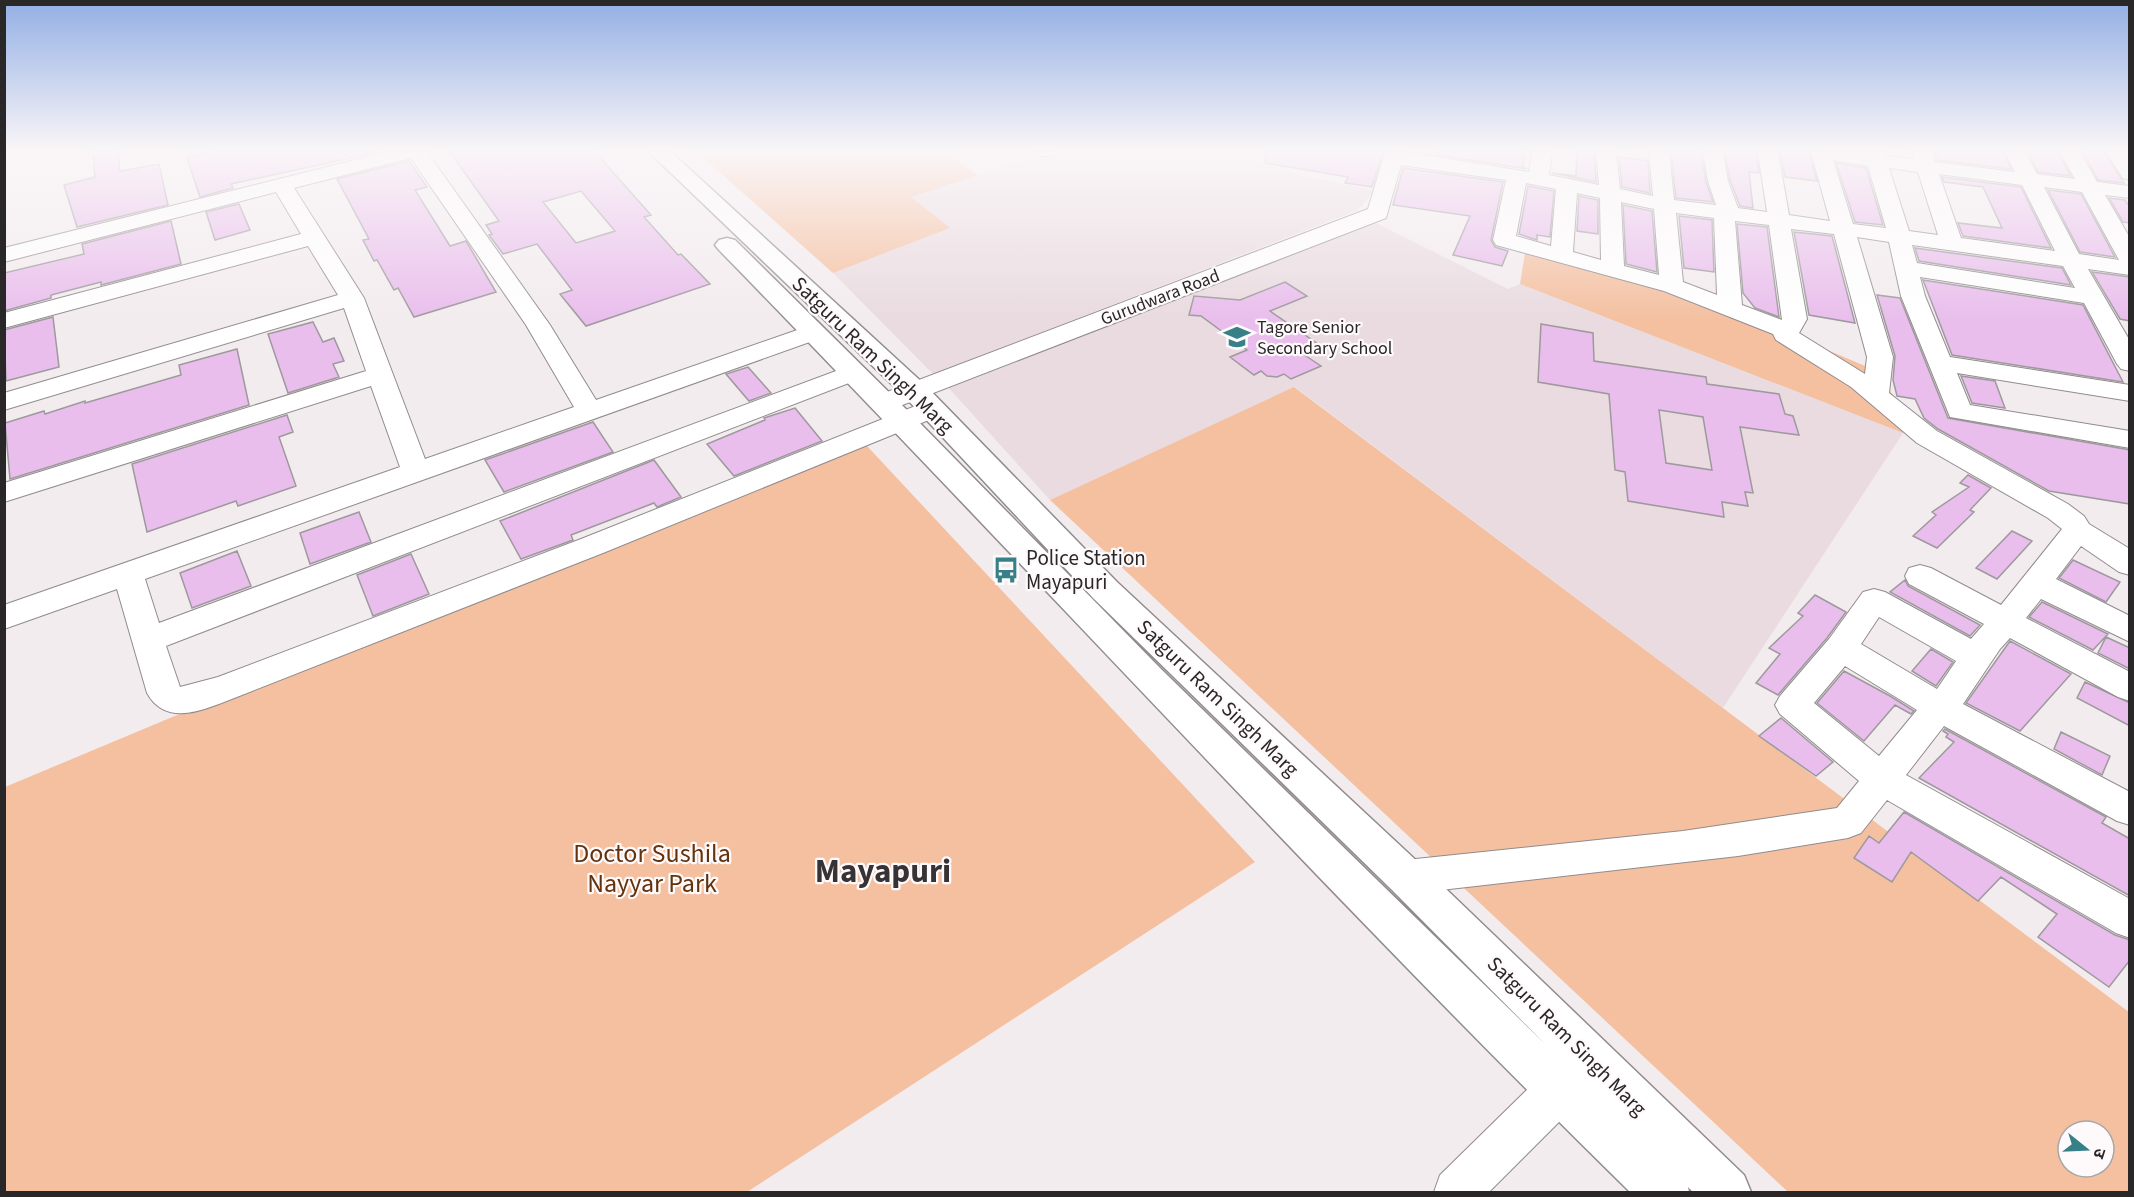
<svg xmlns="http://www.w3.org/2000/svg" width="2134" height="1197" viewBox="0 0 2134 1197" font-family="'Source Sans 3','Noto Sans Devanagari',sans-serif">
	<rect width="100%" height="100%" fill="#f3ecef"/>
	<path fill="#e9dbe0" d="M1046,152H1232L1304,176L1375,190L1358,210L933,374L833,273L949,228L910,197Z
		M1372,221L1508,289L1520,284L1903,433L1723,708L1295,387L1050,500L946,385Z"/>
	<path fill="#f4c0a0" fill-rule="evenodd" d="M697,152H945L978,175L911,197L950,228L833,273Z
		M1525,253L1678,287L1877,371L1894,397L1903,433L1520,284Z
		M1294,387L2129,1012V1192H1788L1050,500ZM2068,1131H2104V1167H2068Z
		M854,432L1255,862L747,1192H5V787Z"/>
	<path fill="#e9beec" stroke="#9d999d" stroke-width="1.5" fill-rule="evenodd" d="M93,152H118L120,171L159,164L168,205L77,227L64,185L95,177Z
		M211,152H378L231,184L233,188L200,197L187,158Z
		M450,152H595L651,215L644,217L678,255L681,254L710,284L586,326L560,294L572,290L537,244L503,254L489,235L492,234L486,225L499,221ZM581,191L615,231L576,243L543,202Z
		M1266,152H1383L1372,187L1345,183L1348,177L1265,163Z
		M1437,152H1524L1523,167L1527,169L1437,155Z
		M1577,152H1594L1596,182L1552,173L1576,176Z
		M1671,152H1701L1706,182L1713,202L1676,198Z
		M1725,152H1756L1759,173L1749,172L1753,208L1740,206L1730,180Z
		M1780,152H1809L1817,181L1785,177Z
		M1934,152H2003L2011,169L1937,160Z
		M2028,152H2058L2071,176L2038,172Z
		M2083,152H2104L2124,183L2098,180Z
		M1619,157L1648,161L1650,193L1622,187Z
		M409,161L427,187L415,190L450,246L466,241L496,292L414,317L398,288L394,290L377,260L374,261L363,240L369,239L337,179Z
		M1836,163L1866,168L1883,225L1855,222Z
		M1403,168L1503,182L1491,240L1495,247L1508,251L1502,266L1453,255L1470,216L1393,205Z
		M1942,177L2021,187L2051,248L1963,236L1958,223L2002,228L1983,187L1944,182Z
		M1528,186L1554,191L1550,237L1537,235V240L1519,234Z
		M2048,190L2081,194L2115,257L2080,252Z
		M1579,196L1598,200V234L1577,231Z
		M2109,198L2125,200L2130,207V223L2123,222Z
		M239,204L250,230L215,240L206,212Z
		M1623,205L1652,211L1657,272L1626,264Z
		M1679,216L1712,220L1714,272L1684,268Z
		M171,221L181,264L101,285V282L51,295V298L4,311V273L84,254L82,244Z
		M1737,224L1767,227L1779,317L1755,308L1743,293Z
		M1794,232L1832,236L1855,323L1809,315Z
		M1915,248L2062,268L2071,285L1919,261Z
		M2092,272L2130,277V321L2120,319Z
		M1923,280L2083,305L2123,382L1952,355Z
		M1285,282L1307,296L1270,311L1321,346L1303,354L1321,366L1291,379L1284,374L1277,377L1267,376L1261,371L1254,375L1230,357L1247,350L1201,316L1189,315L1194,296L1240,300Z
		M1877,295L1900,298L1948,418L2130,450V504L2049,491L1938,429L1924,418L1915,399L1897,396L1893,380L1895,356Z
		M53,317L59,367L6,381L4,330Z
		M313,322L323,342L334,338L344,361L333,364L339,377L288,393L268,334Z
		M1541,324L1593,333L1594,361L1706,377L1707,384L1779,394L1785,414L1793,416L1799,435L1740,427L1753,493L1745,492L1748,506L1722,502L1724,517L1628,501L1625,472L1615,470L1609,394L1538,382ZM1659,410L1703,417L1712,470L1666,463Z
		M237,349L249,405L10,479L5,423L44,411L45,414L85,401V403L181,375L179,365Z
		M748,367L771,393L749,401L726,374Z
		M1961,376L1995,381L2005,408L1972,403Z
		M795,408L822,441L734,476L707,444L765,420L764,418Z
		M287,415L293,432L279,437L296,486L238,506L236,501L147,532L132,464Z
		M593,422L613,452L504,492L485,460Z
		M654,460L681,497L657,507L654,503L571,535L573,540L521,559L500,521Z
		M1968,475L1991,488L1970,510L1974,512L1937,548L1913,536L1936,515L1932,512L1969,487L1960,483Z
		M359,512L371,542L310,564L300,533Z
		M2012,531L2032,541L1997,579L1976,568Z
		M237,551L251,586L192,608L180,573Z
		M411,554L429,594L373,616L357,575Z
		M2073,560L2120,582L2106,602L2059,578Z
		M1905,580L1908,586L1980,625L1970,636L1890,592Z
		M1815,595L1846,612L1827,638L1778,695L1756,683L1780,654L1769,648L1803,616L1798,613Z
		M2042,602L2108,634L2093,650L2029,617Z
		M2106,637L2130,648V669L2098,653Z
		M2010,641L2071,674L2020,731L1966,703Z
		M1931,649L1953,662L1936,686L1912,671Z
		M1844,671L1890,696L1914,711L1911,714L1895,705L1864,741L1817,703Z
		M2085,682L2130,703V726L2077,698Z
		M1781,718L1833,762L1816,776L1759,736Z
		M1945,729L2106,817L2102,823L2130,839V896L1919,778L1954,742L1946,737L1948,734L1943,731Z
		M2061,732L2110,756L2102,775L2054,749Z
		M1904,812L2115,935L2130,940V960L2109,987L2038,937L2057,914L2001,877L1978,901L1911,852L1892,882L1854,858L1869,836L1879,843Z"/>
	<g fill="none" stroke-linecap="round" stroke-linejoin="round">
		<g stroke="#918b8d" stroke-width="2">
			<path id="minor" d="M387,152H427L550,325L596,400L803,328L812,326L821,328L824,333L821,338L145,579L159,623L844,368L853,365L862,368L866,373L862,378L166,646L180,687L218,677L581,539L923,403L932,401L941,403L945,409L941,415L603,553L242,695C211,706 168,731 147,693L117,589L4,629V605L400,467L371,386L4,502V483L366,371L344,308L4,410V393L338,295L308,246L4,328V313L301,234L276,192L4,262V248ZM411,158L526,325L574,407L425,459L364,298L294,188Z
				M1035,152H1056L1053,156H1038Z
				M1385,152H1405L1529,172L1532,152H1552L1549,175L1599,185L1596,152H1616L1620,189L1653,196L1649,152H1669L1674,200L1716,205L1708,181L1703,152H1723L1728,181L1738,208L1767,212L1758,152H1778L1789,215L1830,221L1811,152H1884L1885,156L1914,159L1912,152H1932L1935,162L2015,172L2005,152H2025L2037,174L2075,179L2060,152H2080L2097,182L2130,186V198L2105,195L2130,238V275L2088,269L2130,341V371L2121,369L2117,364L2084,303L1920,277L1925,296L1950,357L2130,385V401L1957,373L1970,405L2130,431V448L1950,417L1901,296L1889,242L1857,237L1893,357L1889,393L1937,431L2068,504L2084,516L2089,524L2130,549V575L2119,572L2081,546L2056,579L2130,616V642L2041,599L2026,618L2130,672V701L2118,697L2010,638L2000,649L1963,704L2130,792V825L2117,821L1944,726L1906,775L2130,899V938L2116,933L1887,800L1861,833L1848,838L1738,856L1406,894L1392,889L1387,877L1392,865L1406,860L1683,831L1837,808L1859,781L1780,714L1775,705L1780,696L1829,639L1863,592L1874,589L1885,592L1971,639L1984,624L1909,584L1905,576L1909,568L1920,565L1931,568L2001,605L2062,529L2048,518L1917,443L1851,387L1776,340L1773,334L1664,291L1496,245L1493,240L1506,180L1401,165L1386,218L892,409L883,411L874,409L870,403L874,397L1368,209ZM1833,160L1868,166L1886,228L1853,224ZM1889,168L1918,172L1938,235L1909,231ZM1939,174L2022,185L2055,251L1961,238ZM1526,183L1556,189L1551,246L1516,236ZM2044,187L2082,192L2119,260L2079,254ZM1577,193L1600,198L1601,260L1573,252ZM1621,202L1654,209L1659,275L1624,266ZM1676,213L1714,218L1717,295L1683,282ZM1735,221L1769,225L1782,320L1742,305ZM1791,229L1834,234L1867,357L1865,374L1799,333L1807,319ZM1912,245L2063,266L2075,288L1917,263ZM1879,617L1956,661L1937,689L1861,644ZM1845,666L1917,710L1879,756L1814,703Z
				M2106,152H2126L2130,158V180L2123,178Z
				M1559,1068L1575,1074L1581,1090L1575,1106L1489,1192H1434L1440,1175L1543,1074Z"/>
		</g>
		<g stroke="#918b8d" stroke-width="3">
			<path id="major" d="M649,152H671L925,385L1117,582L1420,864L1744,1175L1751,1192H1693L1688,1187L1689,1192H1630C1318,886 1024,562 719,250L715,245L719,240L727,238L735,240L913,416L1161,669L1545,1044L1392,890L1093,598L905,397Z"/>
		</g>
		<use href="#minor" fill="#fff" fill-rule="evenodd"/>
		<use href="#major" fill="#fff" fill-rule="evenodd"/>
	</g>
	<linearGradient id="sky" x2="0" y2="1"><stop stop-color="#93afe4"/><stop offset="0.47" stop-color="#faf6f8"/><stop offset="1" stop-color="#faf6f8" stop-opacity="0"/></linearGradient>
	<rect width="2134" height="320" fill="url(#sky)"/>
	<defs>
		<g id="school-bare" transform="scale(2.07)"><path d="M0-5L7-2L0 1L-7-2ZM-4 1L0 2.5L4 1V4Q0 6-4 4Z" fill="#388087" stroke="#fefafc" stroke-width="2.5" paint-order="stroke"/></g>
		<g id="bus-bare" transform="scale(2.07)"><path d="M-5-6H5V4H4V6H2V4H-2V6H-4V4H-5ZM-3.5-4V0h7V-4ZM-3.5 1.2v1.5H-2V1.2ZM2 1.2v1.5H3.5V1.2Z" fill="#388087" stroke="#fefafc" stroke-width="2.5" paint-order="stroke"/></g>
	</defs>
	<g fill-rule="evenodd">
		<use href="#school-bare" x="1237" y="337"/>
		<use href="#bus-bare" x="1006" y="570"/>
	</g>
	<g text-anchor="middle" stroke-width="4.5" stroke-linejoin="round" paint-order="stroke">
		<g font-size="18" fill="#2a2728" stroke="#fefafc">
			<text transform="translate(1160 297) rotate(-21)" y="6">Gurudwara Road</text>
		</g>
		<g font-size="18" fill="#2a2728" stroke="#fefafc" text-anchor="start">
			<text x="1257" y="333">Tagore Senior<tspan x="1257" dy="21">Secondary School</tspan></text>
		</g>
		<g font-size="21" fill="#2a2728" stroke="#fefafc">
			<text transform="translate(873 355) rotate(44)" y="7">Satguru Ram Singh Marg</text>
			<text transform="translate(1218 698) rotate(44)" y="7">Satguru Ram Singh Marg</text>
			<text transform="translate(1567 1036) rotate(45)" y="7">Satguru Ram Singh Marg</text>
		</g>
		<g font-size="21" fill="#2a2728" stroke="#fefafc" text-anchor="start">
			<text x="1026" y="565">Police Station<tspan x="1026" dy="24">Mayapuri</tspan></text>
		</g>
		<g font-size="26" fill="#64330c" stroke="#fefafc">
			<text x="652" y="862">Doctor Sushila<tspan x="652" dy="30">Nayyar Park</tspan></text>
		</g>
		<g font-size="33" font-weight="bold" fill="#373233" stroke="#fefafc">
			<text x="883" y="882">Mayapuri</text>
		</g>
	</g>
	<rect width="2134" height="1197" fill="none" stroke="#2a2728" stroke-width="12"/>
	<g transform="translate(2086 1149) rotate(108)"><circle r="28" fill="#fefafc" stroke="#a9a6a7" stroke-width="1.5"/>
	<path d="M0-4.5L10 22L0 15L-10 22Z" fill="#388087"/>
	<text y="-9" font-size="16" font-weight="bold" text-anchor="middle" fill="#2a2728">उ</text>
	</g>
</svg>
